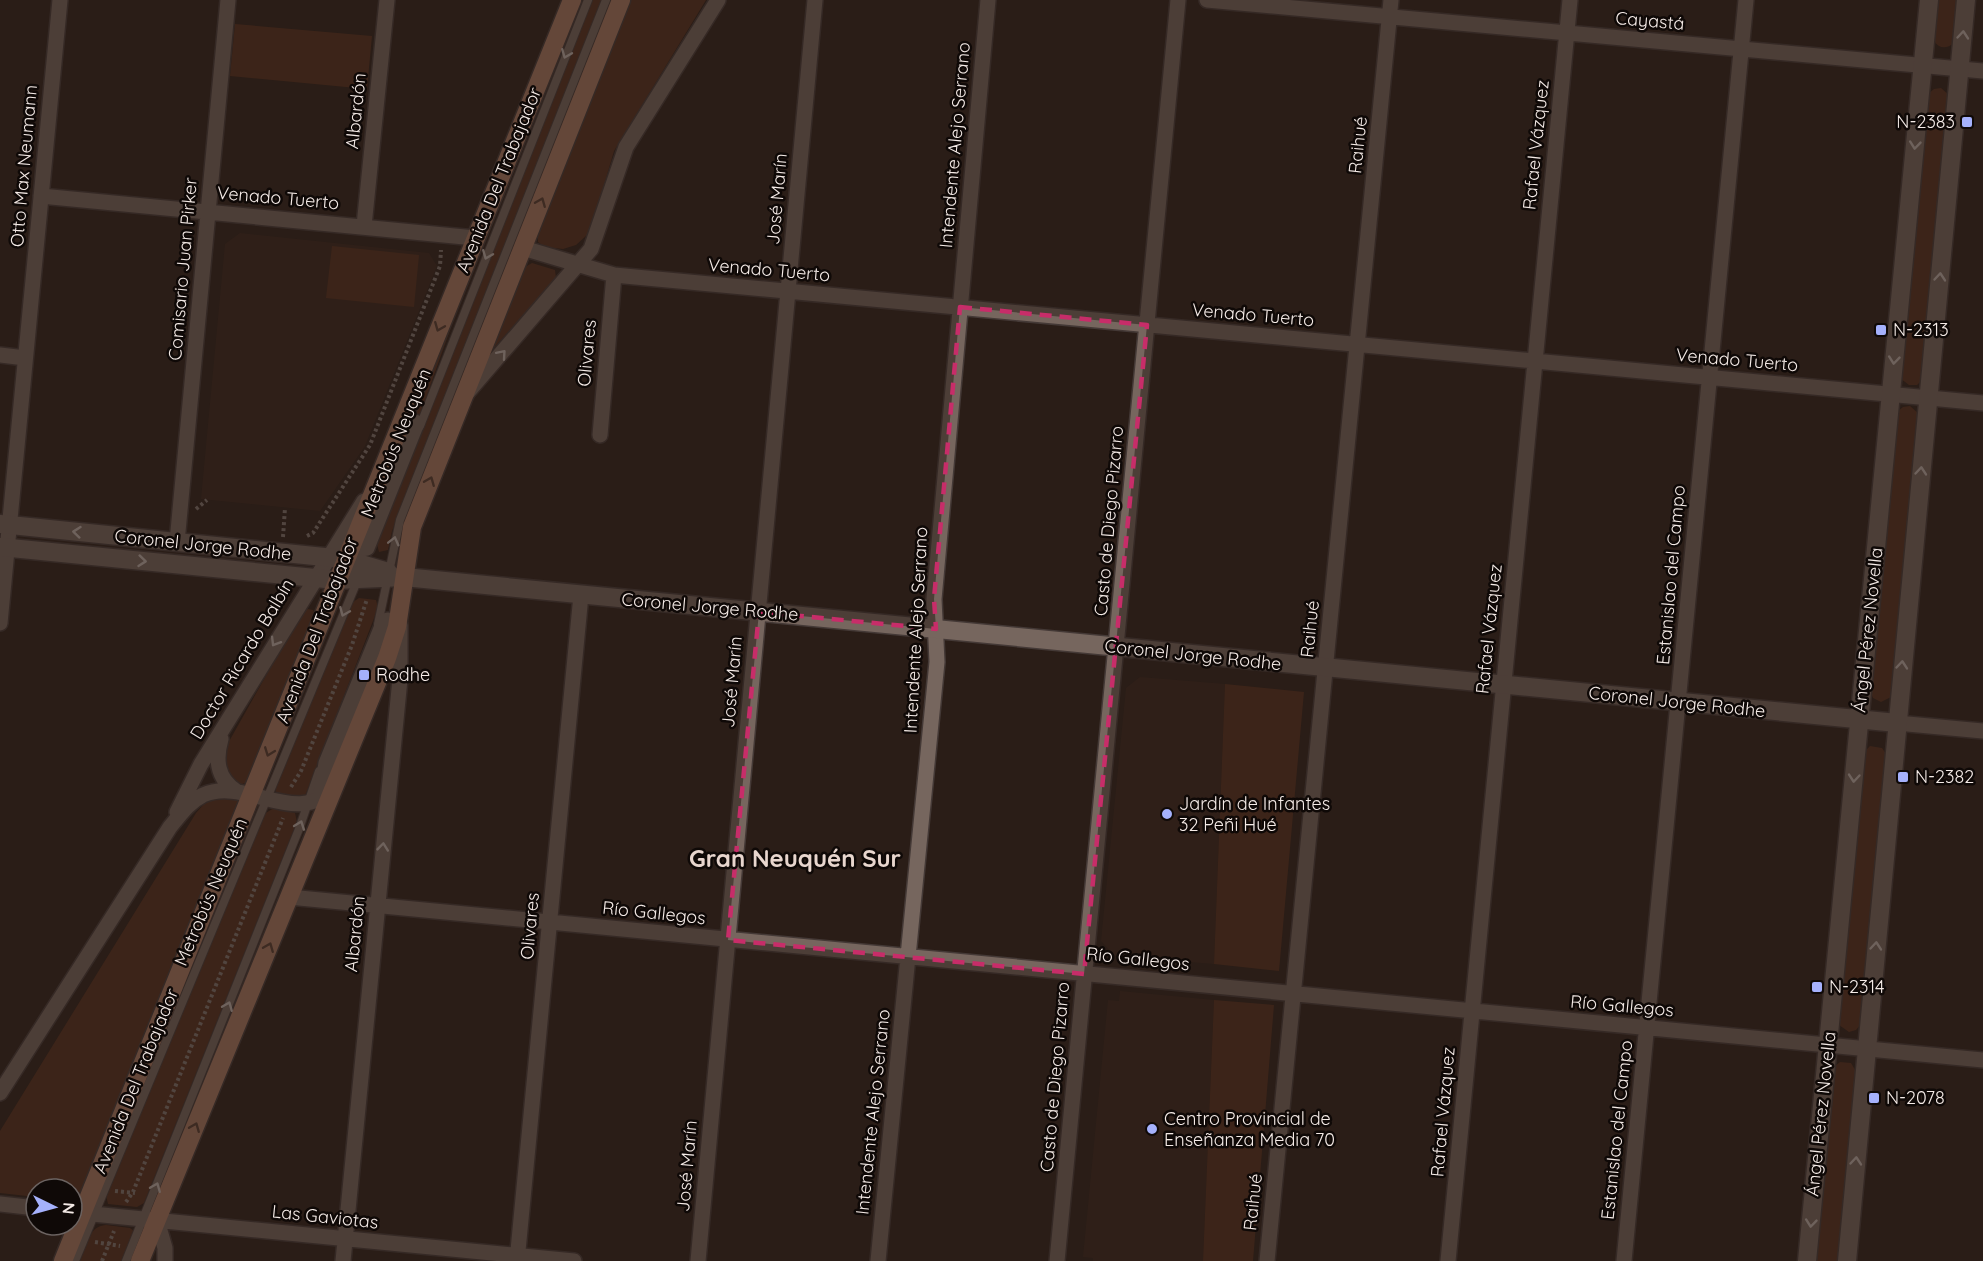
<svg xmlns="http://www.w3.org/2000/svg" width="1983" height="1261" viewBox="0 0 1983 1261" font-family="Quicksand,sans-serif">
	<rect width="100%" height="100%" fill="#2a1d17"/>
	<path fill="#36231a" d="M240,233L429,253L437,266L365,446L320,511L201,499L225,244Z
		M1140,677L1225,684L1214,964L1115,956L1101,941L1126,688Z
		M1120,991L1214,1000L1203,1261H1093V1258L1083,1257L1108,1000L1119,1001Z"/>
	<path fill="#532d1b" d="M592,0H603L392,531L388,550L379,552L377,544Z
		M630,0H706L614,151L594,219L587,235L576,245L563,249L545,247L538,242V231Z
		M1936,0H1960L1954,43C1947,49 1939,49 1934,41Z
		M235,24L372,36L367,89L230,76Z
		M1941,88L1950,96L1923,379L1917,385H1909L1900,378L1928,94L1934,89Z
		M332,246L419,255L414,307L326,298Z
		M532,263L555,270L556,278L491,351L525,267Z
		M456,313L417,423L410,420Z
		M1910,406L1919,414L1891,697L1881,702L1873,698L1870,691L1897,412L1903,407Z
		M359,598L376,600L378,608L305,796L302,798L277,794L275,788L353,602Z
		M308,609L313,610L315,614L248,782L242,784L235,783L226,771L227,745L302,612Z
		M1225,684L1304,692L1279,971L1214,964Z
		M1870,746L1882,748L1886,754L1861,1024L1856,1030L1849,1032L1839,1025L1865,751Z
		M216,798L237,799L240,804L83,1189L72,1199V1189H36V1197L0,1193V1131L196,813L204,804Z
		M274,808L295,813L297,822L144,1203L137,1207L108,1204L106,1195L264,814Z
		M1214,1000L1274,1005L1253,1261H1203Z
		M1840,1062L1851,1063L1857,1073L1839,1261H1815L1834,1067Z
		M106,1225L130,1228L134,1231L123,1261H80C86,1247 88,1226 106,1225Z"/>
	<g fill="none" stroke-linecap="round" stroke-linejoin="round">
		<g stroke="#443936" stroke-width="10">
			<path id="lane" d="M420,426L588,0
				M378,624L400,520L606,0
				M75,1261L358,579
				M126,1261L299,829L319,771"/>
		</g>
		<g stroke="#443936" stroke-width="18">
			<path id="street" d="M1207,0L1983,71
				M41,196L475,238
				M364,226L387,0
				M523,248L614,275L1983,403
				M0,355L25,358
				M467,393L591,249L626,147L718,0
				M410,420L417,423L367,548L361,549L359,545Z
				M600,435L614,275
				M177,542L228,0
				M388,620L390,625L321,793L326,763L384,621Z
				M0,623L60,0
				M1897,723L1983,731
				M221,739C215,760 217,778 236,791
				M177,812L201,764L364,501
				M289,897L1983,1060
				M0,1093L170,827C180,815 189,802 203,795C246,776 299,830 334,786
				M0,1204L36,1208
				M72,1212L574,1261
				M157,1220L165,1248V1261
				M343,1261L400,679V625
				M517,1261L581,595
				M698,1261L815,0
				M878,1261L937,662L934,599L988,0
				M1057,1261L1178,0
				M1267,1261L1391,0
				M1448,1261L1570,0
				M1624,1261L1746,0"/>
		</g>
		<g stroke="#443936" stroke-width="21">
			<path id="secondary" d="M0,524L344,559L388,572
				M0,547L336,580L404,577L1897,723
				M1807,1261L1929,0
				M1847,1261L1966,0"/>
		</g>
		<g stroke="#443936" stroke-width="21">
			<path id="primary" d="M63,1261L572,0
				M140,1261L387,658L397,627L412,527L621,0"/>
		</g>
		<path stroke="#807570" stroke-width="4" stroke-dasharray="3 3" stroke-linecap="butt" d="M196,509L207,500
			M307,536L313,533L370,445L440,266L441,250
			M283,537L285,508
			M291,787L301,771L352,645L367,599
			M115,1191L135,1193
			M126,1202L133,1192L283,818
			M95,1242L120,1246
			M102,1261L114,1231"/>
		<use href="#lane" stroke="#76665e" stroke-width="8"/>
		<use href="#street" stroke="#76665e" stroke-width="15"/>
		<use href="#secondary" stroke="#76665e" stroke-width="18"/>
		<use href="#primary" stroke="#ac7a62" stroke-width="18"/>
	</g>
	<defs><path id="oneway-chevron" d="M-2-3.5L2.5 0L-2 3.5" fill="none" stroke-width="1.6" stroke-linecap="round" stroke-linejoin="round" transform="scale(1.5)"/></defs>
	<g stroke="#c2b6b0">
		<use href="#oneway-chevron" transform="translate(1963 35) rotate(-85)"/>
		<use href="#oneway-chevron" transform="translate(566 54) rotate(112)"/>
		<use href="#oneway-chevron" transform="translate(1915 145) rotate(96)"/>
		<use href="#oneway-chevron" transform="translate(487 255) rotate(112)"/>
		<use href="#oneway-chevron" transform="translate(1940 277) rotate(-85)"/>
		<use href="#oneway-chevron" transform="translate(502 354) rotate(-49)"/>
		<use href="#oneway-chevron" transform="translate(1894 360) rotate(96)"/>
		<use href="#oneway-chevron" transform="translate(1921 471) rotate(-85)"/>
		<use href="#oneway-chevron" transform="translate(77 532) rotate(-174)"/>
		<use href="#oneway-chevron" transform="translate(394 541) rotate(-76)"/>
		<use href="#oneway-chevron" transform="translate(142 561) rotate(6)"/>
		<use href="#oneway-chevron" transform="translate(344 612) rotate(113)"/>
		<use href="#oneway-chevron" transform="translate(275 642) rotate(121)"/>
		<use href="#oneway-chevron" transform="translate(1902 665) rotate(-85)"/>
		<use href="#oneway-chevron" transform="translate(1854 778) rotate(95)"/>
		<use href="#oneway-chevron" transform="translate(300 825) rotate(-70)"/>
		<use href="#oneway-chevron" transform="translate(383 847) rotate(-84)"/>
		<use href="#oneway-chevron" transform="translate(1876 946) rotate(-85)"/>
		<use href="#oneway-chevron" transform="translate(228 1006) rotate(-68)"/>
		<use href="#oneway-chevron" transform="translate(1856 1161) rotate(-85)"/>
		<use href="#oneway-chevron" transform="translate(156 1187) rotate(-68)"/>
		<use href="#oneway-chevron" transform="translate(1811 1223) rotate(96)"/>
	</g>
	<g stroke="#563c30">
		<use href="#oneway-chevron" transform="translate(541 202) rotate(-68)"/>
		<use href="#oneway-chevron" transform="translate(439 327) rotate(112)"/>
		<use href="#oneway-chevron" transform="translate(430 481) rotate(-68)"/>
		<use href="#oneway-chevron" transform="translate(269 752) rotate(111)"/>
		<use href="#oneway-chevron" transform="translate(269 947) rotate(-68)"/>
		<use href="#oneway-chevron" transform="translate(195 1127) rotate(-68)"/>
	</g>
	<path d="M0 0H1983V1261H0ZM960,307L1147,325L1084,974L728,940L759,612L936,629L934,599Z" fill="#2a1d17" fill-opacity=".55" fill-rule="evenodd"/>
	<path fill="none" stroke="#c72d69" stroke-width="4.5" stroke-dasharray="12 8" stroke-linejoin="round" d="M960,307L1147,325L1084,974L728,940L759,612L936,629L934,599Z"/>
	<g fill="#a5b1fc" stroke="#0f0907" stroke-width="2">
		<rect x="1961" y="116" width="12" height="12" rx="3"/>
		<rect x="1875" y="324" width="12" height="12" rx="3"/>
		<rect x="358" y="669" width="12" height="12" rx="3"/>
		<rect x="1897" y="771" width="12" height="12" rx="3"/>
		<circle cx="1167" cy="814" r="6"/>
		<rect x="1811" y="981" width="12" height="12" rx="3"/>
		<rect x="1868" y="1092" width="12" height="12" rx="3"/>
		<circle cx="1152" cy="1129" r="6"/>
	</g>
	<g text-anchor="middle" stroke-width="5" stroke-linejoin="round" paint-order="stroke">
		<g font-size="18" fill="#f5ebe7" stroke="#0f0907">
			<text transform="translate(1650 21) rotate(5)" y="6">Cayastá</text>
			<text transform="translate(356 111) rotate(-84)" y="6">Albardón</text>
			<text transform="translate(955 145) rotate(-85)" y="6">Intendente Alejo Serrano</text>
			<text transform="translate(1358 145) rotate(-84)" y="6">Raihué</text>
			<text transform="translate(1536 145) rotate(-84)" y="6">Rafael Vázquez</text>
			<text transform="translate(24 166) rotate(-85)" y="6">Otto Max Neumann</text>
			<text transform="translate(499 180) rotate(-68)" y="6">Avenida Del Trabajador</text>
			<text transform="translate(278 198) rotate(5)" y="6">Venado Tuerto</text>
			<text transform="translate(777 199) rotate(-85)" y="6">José Marín</text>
			<text transform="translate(183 269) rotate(-85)" y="6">Comisario Juan Pirker</text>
			<text transform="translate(769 270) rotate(5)" y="6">Venado Tuerto</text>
			<text transform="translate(1253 315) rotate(5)" y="6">Venado Tuerto</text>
			<text transform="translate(587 353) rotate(-85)" y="6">Olivares</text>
			<text transform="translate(1737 360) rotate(5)" y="6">Venado Tuerto</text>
			<text transform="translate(396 443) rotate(-68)" y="6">Metrobús Neuquén</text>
			<text transform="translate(1109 521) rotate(-85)" y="6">Casto de Diego Pizarro</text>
			<text transform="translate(203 545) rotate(6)" y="6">Coronel Jorge Rodhe</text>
			<text transform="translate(1671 575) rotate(-85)" y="6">Estanislao del Campo</text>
			<text transform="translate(710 607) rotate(5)" y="6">Coronel Jorge Rodhe</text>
			<text transform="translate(1310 629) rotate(-84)" y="6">Raihué</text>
			<text transform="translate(1489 629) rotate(-84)" y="6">Rafael Vázquez</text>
			<text transform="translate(317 630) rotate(-69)" y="6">Avenida Del Trabajador</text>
			<text transform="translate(916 630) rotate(-87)" y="6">Intendente Alejo Serrano</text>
			<text transform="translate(1868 630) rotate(-84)" y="6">Ángel Pérez Novella</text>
			<text transform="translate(1193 655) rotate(6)" y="6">Coronel Jorge Rodhe</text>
			<text transform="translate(242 659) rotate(-59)" y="6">Doctor Ricardo Balbín</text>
			<text transform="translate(732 682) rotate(-85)" y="6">José Marín</text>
			<text transform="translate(1677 702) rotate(6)" y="6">Coronel Jorge Rodhe</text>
			<text transform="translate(211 892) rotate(-67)" y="6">Metrobús Neuquén</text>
			<text transform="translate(654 913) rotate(6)" y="6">Río Gallegos</text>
			<text transform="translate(530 926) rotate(-85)" y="6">Olivares</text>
			<text transform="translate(355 934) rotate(-84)" y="6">Albardón</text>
			<text transform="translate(1138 959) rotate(6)" y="6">Río Gallegos</text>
			<text transform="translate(1622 1006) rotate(5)" y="6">Río Gallegos</text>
			<text transform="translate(1055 1077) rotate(-85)" y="6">Casto de Diego Pizarro</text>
			<text transform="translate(136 1081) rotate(-68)" y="6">Avenida Del Trabajador</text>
			<text transform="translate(873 1112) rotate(-84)" y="6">Intendente Alejo Serrano</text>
			<text transform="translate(1443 1112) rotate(-85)" y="6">Rafael Vázquez</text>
			<text transform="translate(1821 1114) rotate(-84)" y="6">Ángel Pérez Novella</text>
			<text transform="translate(1617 1130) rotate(-84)" y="6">Estanislao del Campo</text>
			<text transform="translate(687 1166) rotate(-85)" y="6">José Marín</text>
			<text transform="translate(1253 1202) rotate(-84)" y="6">Raihué</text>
			<text transform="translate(325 1217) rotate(6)" y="6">Las Gaviotas</text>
		</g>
		<g font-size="18" fill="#f5ebe7" stroke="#0f0907" text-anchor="start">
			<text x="1955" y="128" text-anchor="end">N-2383</text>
			<text x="1893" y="336">N-2313</text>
			<text x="376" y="681">Rodhe</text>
			<text x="1915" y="783">N-2382</text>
			<text x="1179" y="810">Jardín de Infantes<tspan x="1179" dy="21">32 Peñi Hué</tspan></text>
			<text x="1829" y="993">N-2314</text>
			<text x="1886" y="1104">N-2078</text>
			<text x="1164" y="1125">Centro Provincial de<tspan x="1164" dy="21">Enseñanza Media 70</tspan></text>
		</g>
		<g font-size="24" font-weight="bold" fill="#e8d6ce" stroke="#0f0907">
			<text x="795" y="867">Gran Neuquén Sur</text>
		</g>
	</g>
	<g transform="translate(54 1207) rotate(95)"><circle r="28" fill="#0f0907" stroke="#6b6361" stroke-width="1.5"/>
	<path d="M0-4.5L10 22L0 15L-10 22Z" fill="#a5b1fc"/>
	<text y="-9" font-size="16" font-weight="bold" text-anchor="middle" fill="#f5ebe7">N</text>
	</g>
</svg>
